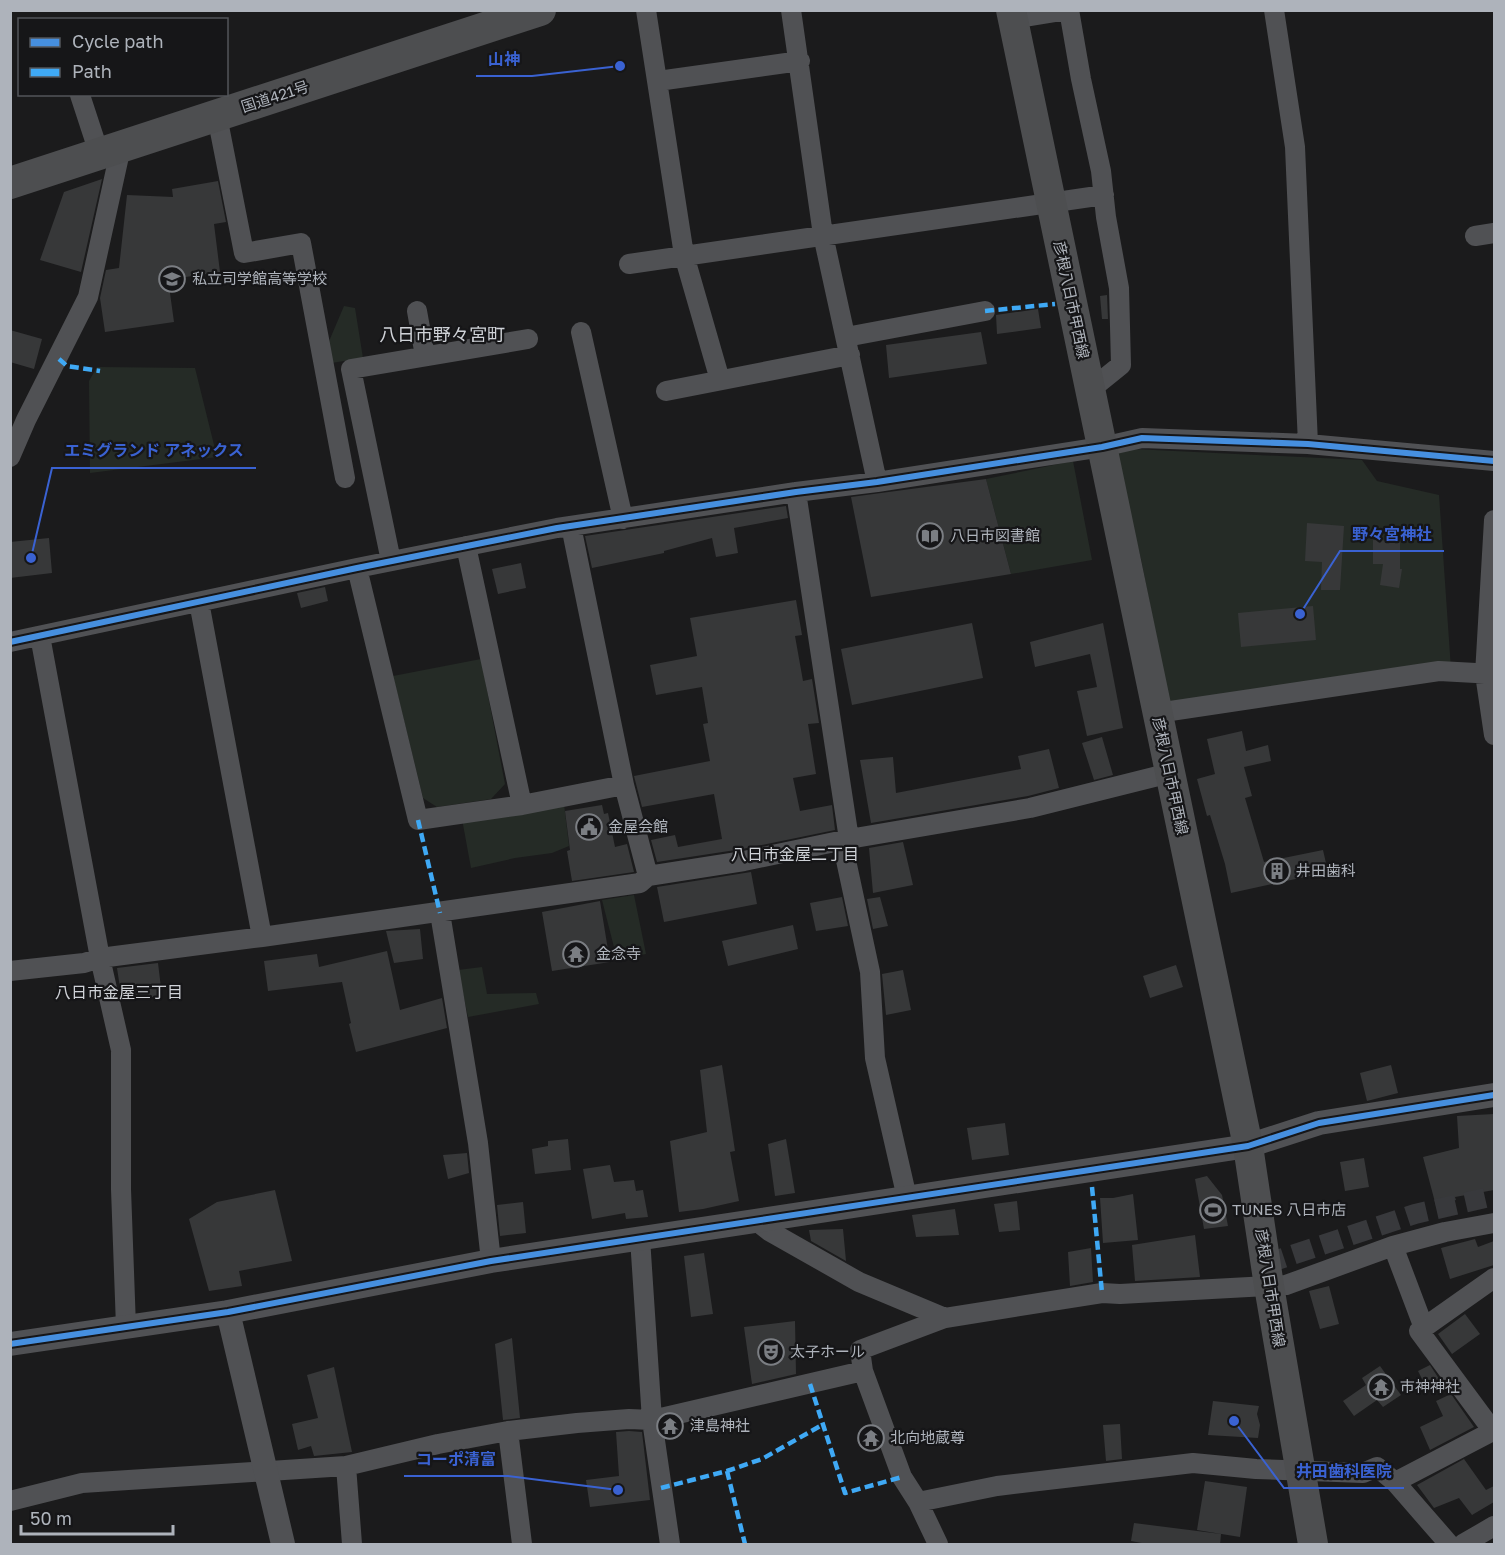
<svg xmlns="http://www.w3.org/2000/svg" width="1505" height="1555" viewBox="0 0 1505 1555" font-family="'Golos Text','Noto Sans JP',sans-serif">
	<rect width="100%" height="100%" fill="#1b1b1c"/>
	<path fill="#252b26" d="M344,306L355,308L363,358L325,364L324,353Z
		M97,367L195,368L217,457L90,473L89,381Z
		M1113,448L1362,460L1377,481L1439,495L1451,669L1171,711L1141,559Z
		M1073,461L1092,560L1011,574L986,479Z
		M481,659L505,784L491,799L437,807L423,798L393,676Z
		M564,804L569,846L552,853L515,858L471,868L462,819Z
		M634,895L646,954L617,959L602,900Z
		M482,967L487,994L536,993L539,1004L468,1017L458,970Z"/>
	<path fill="#373839" d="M102,179L81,272L40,260L64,192Z
		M218,181L226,222L214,224L220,272L172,279L173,285L169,286L174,322L105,332L100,298L106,270L119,268L127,195L173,197L172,189Z
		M1107,295L1108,319H1102L1100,296Z
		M1038,309L1041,328L997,334L996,315Z
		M10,330L42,339L34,369L10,362Z
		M981,332L987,364L889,378L886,345Z
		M986,479L1011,574L871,597L851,497Z
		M786,506L788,518L734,528L738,553L716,557L712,538L664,551V553L592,568L585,536Z
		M1307,523L1344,526L1340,590H1321L1322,562L1305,561Z
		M49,538L52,573L10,578V542Z
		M1373,540L1400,541V569H1402L1399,588L1380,585L1383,564H1373Z
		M521,563L526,588L498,594L492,569Z
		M325,587L328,601L301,608L297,593Z
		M796,600L802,635L795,636L803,681L812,679L819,723L808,724L816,774L793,778L800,811L832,805L835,830L742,849L657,862L651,840L675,835L678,847L722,839L714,794L642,807L634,776L710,761L703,724L708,723L702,687L656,695L650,665L697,656L690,618Z
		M1313,606L1316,640L1241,647L1238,613Z
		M972,623L983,678L852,705L841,649Z
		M1103,623L1123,728L1087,736L1077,691L1097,687L1090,654L1035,667L1030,642Z
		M1242,731L1246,751L1268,745L1271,761L1244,767L1252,796L1245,798L1264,862L1323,850L1328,872L1231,893L1225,864L1210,815L1207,816L1197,779L1215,774L1207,739Z
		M1102,737L1113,775L1094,780L1082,743Z
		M1049,749L1059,788L1028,796L871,823L860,760L893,757L896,793L1021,769L1018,756Z
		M602,805L604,814L608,813L615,847L627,844L634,872L572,881L567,851L570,850L565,811Z
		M903,842L913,885L873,893L869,848Z
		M751,872L757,904L664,922L657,887Z
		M842,897L848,926L816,931L810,903Z
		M880,897L888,926L873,929L867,899Z
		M600,901L610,962L552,971L542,912Z
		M793,925L798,949L728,966L722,941Z
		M420,929L423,959L394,963L386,931Z
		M387,951L400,1010L442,998L447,1028L356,1052L349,1024L351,1023L342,982L268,991L264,961L317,954L319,967Z
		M158,963L162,996L122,1001L117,968Z
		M1176,965L1183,987L1150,998L1143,976Z
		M903,970L911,1010L886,1015L882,974Z
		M722,1065L735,1151L730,1152L739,1201L703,1209L679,1212L670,1141L707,1132L700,1070Z
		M1391,1065L1398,1093L1367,1101L1360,1073Z
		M1494,1114V1190L1455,1197L1456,1200L1436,1206L1423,1157L1459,1148L1457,1116Z
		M1005,1123L1009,1155L972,1160L967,1128Z
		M568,1139L571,1170L535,1174L532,1149L548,1146V1141Z
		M786,1139L795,1193L775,1196L768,1144Z
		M467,1153L469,1173L448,1179L443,1155Z
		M1364,1158L1369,1187L1345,1191L1340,1162Z
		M610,1165L614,1182L634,1180L636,1191L643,1190L648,1217L626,1219L625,1213L592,1219L583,1169Z
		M1207,1176L1222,1195L1228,1226L1204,1229L1195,1179Z
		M275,1190L292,1261L239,1271L242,1286L209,1291L189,1219L217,1202Z
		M1133,1194L1138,1240L1103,1243L1100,1198H1113Z
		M1017,1201L1020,1230L999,1232L994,1204Z
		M523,1202L526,1233L500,1236L497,1205Z
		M955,1209L959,1235L916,1237L912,1215Z
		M843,1229L846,1261L811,1241L809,1230Z
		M1195,1235L1200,1277L1135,1281L1132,1245Z
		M1475,1239L1478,1247L1494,1241V1265L1450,1279L1441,1248Z
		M1091,1248L1093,1282L1070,1286L1068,1252Z
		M704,1253L713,1314L691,1317L684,1256Z
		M1329,1286L1339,1324L1320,1329L1309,1291Z
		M1465,1314L1480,1334L1452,1354L1438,1334Z
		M795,1321L796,1374L752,1384L744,1327Z
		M512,1338L520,1418L503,1420L495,1344Z
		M1430,1365L1441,1382L1427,1389L1418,1371Z
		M1380,1366L1401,1395L1383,1407L1377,1400L1354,1416L1343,1401L1366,1385L1362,1378Z
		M334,1367L352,1452L314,1456L311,1446L298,1450L292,1424L318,1418L307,1375Z
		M1451,1394L1474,1427L1430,1450L1420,1427L1443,1416L1436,1401Z
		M1213,1401L1259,1406L1257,1414L1260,1425L1258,1438L1208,1435Z
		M1120,1424L1122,1459L1106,1461L1103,1425Z
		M629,1431L642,1432L650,1500L590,1507L586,1480L619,1476L616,1432Z
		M1464,1459L1486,1490L1494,1486V1502L1472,1515L1459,1498L1434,1508L1417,1485Z
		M1205,1481L1247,1487L1240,1537L1197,1530Z
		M1134,1523L1221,1534L1220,1545H1152L1131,1541Z"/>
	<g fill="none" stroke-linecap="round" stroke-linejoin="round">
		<path stroke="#38393c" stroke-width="20" stroke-dasharray="20 10" stroke-linecap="butt" d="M1265,1264L1415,1214L1494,1196"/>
		<path stroke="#505154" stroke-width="20" d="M646,10L684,255L720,380
			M791,10L823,235L877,482
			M1069,10L1081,79L1101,171L1106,217L1119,288L1121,365L1090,390
			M1274,10L1295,147L1308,444
			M1012,19L1068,10
			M658,81L800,61
			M80,95L99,153
			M217,116L244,253L301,243L345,478
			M1475,236L1494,233
			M629,264L1104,195
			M417,311L425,356
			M581,332L623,519
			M846,337L985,311
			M666,391L850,355
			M10,457L26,420L88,297L121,147
			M796,492L849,839L844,851L870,972L875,1058L907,1198
			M1494,520L1485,674L1494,735
			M571,526L624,785L648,876
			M466,546L522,805
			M391,561L351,369L528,339
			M357,568L418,820L522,805L624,785
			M199,602L262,937
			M40,636L100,958L121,1050V1189L126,1327
			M10,642L357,568L557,528L796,492L877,482L1102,447L1142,438L1308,444L1494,461
			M1157,713L1439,671L1494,674
			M440,913L478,1143L491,1261
			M10,971L84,963L100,958L262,937L640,883L648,876L744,861L849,839L1030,808L1170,773
			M755,1220L769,1231L859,1282L945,1318
			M640,1238L652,1420L670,1544
			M1393,1246L1424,1328
			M508,1431L522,1544
			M346,1466L352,1544
			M1395,1482L1493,1431L1419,1331L1494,1278
			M10,1501L82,1483L346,1466L438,1444L508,1431L577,1423L629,1419L652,1420L863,1371
			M918,1502L997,1486L1193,1463L1256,1469L1363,1473L1377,1467L1395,1482L1449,1544
			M938,1544L918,1502L902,1477L863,1371L860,1350L945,1318L1102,1293L1120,1294L1286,1285L1393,1246L1445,1232L1494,1223
			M1463,1544L1494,1526"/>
		<path stroke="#505154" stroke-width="24" d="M228,1312L283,1544
			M10,1344L228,1312L491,1261L1248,1146L1319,1123L1494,1095"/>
		<path stroke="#4d4e50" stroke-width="30" d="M1011,10L1248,1146L1269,1286L1313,1544"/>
		<path stroke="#4d4e50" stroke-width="32" d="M10,183L540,10"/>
		<path stroke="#3fa9f5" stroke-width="4.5" stroke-dasharray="9 4.5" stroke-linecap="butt" d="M985,311L1055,304
			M59,359L67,366L100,371
			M418,820L440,913
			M1092,1187L1102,1293
			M810,1384L845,1493L902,1477
			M727,1471L745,1544
			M661,1488L727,1471L762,1459L822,1425"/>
		<g stroke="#161618" stroke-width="10">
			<path id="cycleway" d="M10,642L357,568L557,528L796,492L877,482L1102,447L1142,438L1308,444L1494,461
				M10,1344L228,1312L491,1261L1248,1146L1319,1123L1494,1095"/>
		</g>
		<use href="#cycleway" stroke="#468fdf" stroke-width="6"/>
	</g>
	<defs>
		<g id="school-ring" transform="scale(1.35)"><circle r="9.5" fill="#161618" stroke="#7b7e83" stroke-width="1.5"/><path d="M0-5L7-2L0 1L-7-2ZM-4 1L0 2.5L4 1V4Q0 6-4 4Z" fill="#7b7e83"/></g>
		<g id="library-ring" transform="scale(1.35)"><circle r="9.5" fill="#161618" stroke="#7b7e83" stroke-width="1.5"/><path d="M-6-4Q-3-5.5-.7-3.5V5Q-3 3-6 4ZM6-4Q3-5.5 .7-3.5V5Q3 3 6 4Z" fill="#7b7e83"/></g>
		<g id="civic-ring" transform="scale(1.35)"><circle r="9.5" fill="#161618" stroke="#7b7e83" stroke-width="1.5"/><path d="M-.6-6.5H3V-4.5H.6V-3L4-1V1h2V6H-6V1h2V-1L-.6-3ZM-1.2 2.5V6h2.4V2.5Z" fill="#7b7e83"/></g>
		<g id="building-ring" transform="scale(1.35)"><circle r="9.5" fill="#161618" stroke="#7b7e83" stroke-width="1.5"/><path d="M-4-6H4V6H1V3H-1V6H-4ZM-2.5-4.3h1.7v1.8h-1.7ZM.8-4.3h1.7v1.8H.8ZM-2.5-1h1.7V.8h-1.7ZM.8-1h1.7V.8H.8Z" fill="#7b7e83"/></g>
		<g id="temple-ring" transform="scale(1.35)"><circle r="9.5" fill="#161618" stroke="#7b7e83" stroke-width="1.5"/><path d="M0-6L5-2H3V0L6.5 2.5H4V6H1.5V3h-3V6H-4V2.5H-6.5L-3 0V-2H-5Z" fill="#7b7e83"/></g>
		<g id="stadium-ring" transform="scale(1.35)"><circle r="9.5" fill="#161618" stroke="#7b7e83" stroke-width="1.5"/><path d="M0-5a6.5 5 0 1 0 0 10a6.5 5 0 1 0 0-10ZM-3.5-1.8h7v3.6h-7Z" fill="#7b7e83"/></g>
		<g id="theatre-ring" transform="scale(1.35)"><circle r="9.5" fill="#161618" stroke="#7b7e83" stroke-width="1.5"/><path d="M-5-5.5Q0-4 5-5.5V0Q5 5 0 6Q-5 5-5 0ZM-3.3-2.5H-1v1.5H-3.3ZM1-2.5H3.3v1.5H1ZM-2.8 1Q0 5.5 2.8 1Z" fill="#7b7e83"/></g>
	</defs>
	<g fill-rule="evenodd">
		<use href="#school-ring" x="172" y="279"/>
		<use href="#library-ring" x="930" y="536"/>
		<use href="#civic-ring" x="589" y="827"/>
		<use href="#building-ring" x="1277" y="871"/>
		<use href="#temple-ring" x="576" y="954"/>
		<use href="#stadium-ring" x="1213" y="1210"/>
		<use href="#theatre-ring" x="771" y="1352"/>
		<use href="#temple-ring" x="1381" y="1387"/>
		<use href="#temple-ring" x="670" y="1426"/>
		<use href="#temple-ring" x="871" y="1438"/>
	</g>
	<g text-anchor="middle" stroke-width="4.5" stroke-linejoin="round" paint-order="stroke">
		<g font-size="15" fill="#aeb3bb" stroke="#161618">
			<text transform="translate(275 97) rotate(-18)" y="5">国道421号</text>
			<text transform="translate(1071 300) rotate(78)" y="5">彦根八日市甲西線</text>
			<text transform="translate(1170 776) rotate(78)" y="5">彦根八日市甲西線</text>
			<text transform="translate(1270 1288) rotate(81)" y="5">彦根八日市甲西線</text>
		</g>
		<g font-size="15" fill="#aeb3bb" stroke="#161618" text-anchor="start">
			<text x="192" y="284">私立司学館高等学校</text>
			<text x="950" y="541">八日市図書館</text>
			<text x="608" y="832">金屋会館</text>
			<text x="1296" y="876">井田歯科</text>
			<text x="596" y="959">金念寺</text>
			<text x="1232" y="1215">TUNES 八日市店</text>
			<text x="790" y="1357">太子ホール</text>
			<text x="1400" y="1392">市神神社</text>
			<text x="690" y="1431">津島神社</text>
			<text x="890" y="1443">北向地蔵尊</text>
		</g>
		<g font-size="16" fill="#cfd2d7" stroke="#161618">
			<text x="795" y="860">八日市金屋二丁目</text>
			<text x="119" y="998">八日市金屋三丁目</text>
		</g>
		<g font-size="18" fill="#cfd2d7" stroke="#161618">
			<text x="442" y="341">八日市野々宮町</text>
		</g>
	</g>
	<path fill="none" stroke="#3a62d2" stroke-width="2" d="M620 66L532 76H476M31 558L52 468H256M1300 614L1340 551H1444M618 1490L508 1476H404M1234 1421L1284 1488H1404"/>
	<g fill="#3a62d2" stroke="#161618" stroke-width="2">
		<circle cx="620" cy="66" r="6"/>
		<circle cx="31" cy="558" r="6"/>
		<circle cx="1300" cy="614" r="6"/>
		<circle cx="618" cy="1490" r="6"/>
		<circle cx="1234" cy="1421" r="6"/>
	</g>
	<g font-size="16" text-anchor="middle" font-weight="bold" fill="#3a62d2" stroke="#161618" stroke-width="4.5" stroke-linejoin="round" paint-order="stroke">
		<text x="504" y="65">山神</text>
		<text x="154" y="456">エミグランド アネックス</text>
		<text x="1392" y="540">野々宮神社</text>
		<text x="456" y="1465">コーポ清富</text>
		<text x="1344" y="1477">井田歯科医院</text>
	</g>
	<rect width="1505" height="1555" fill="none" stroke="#aeb3bb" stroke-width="24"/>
	<rect x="18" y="18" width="210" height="78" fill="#161618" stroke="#535559" stroke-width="1.5"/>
	<rect x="30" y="38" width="30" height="9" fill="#468fdf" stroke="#535559" stroke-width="1.5"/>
	<text x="72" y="48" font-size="18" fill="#aeb3bb">Cycle path</text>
	<rect x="30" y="68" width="30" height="9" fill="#3fa9f5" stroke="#535559" stroke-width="1.5"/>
	<text x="72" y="78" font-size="18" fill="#aeb3bb">Path</text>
	<path d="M21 1525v9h152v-9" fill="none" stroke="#aeb3bb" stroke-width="3"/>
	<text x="30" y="1525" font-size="18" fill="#aeb3bb" stroke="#161618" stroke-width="4.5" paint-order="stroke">50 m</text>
</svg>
